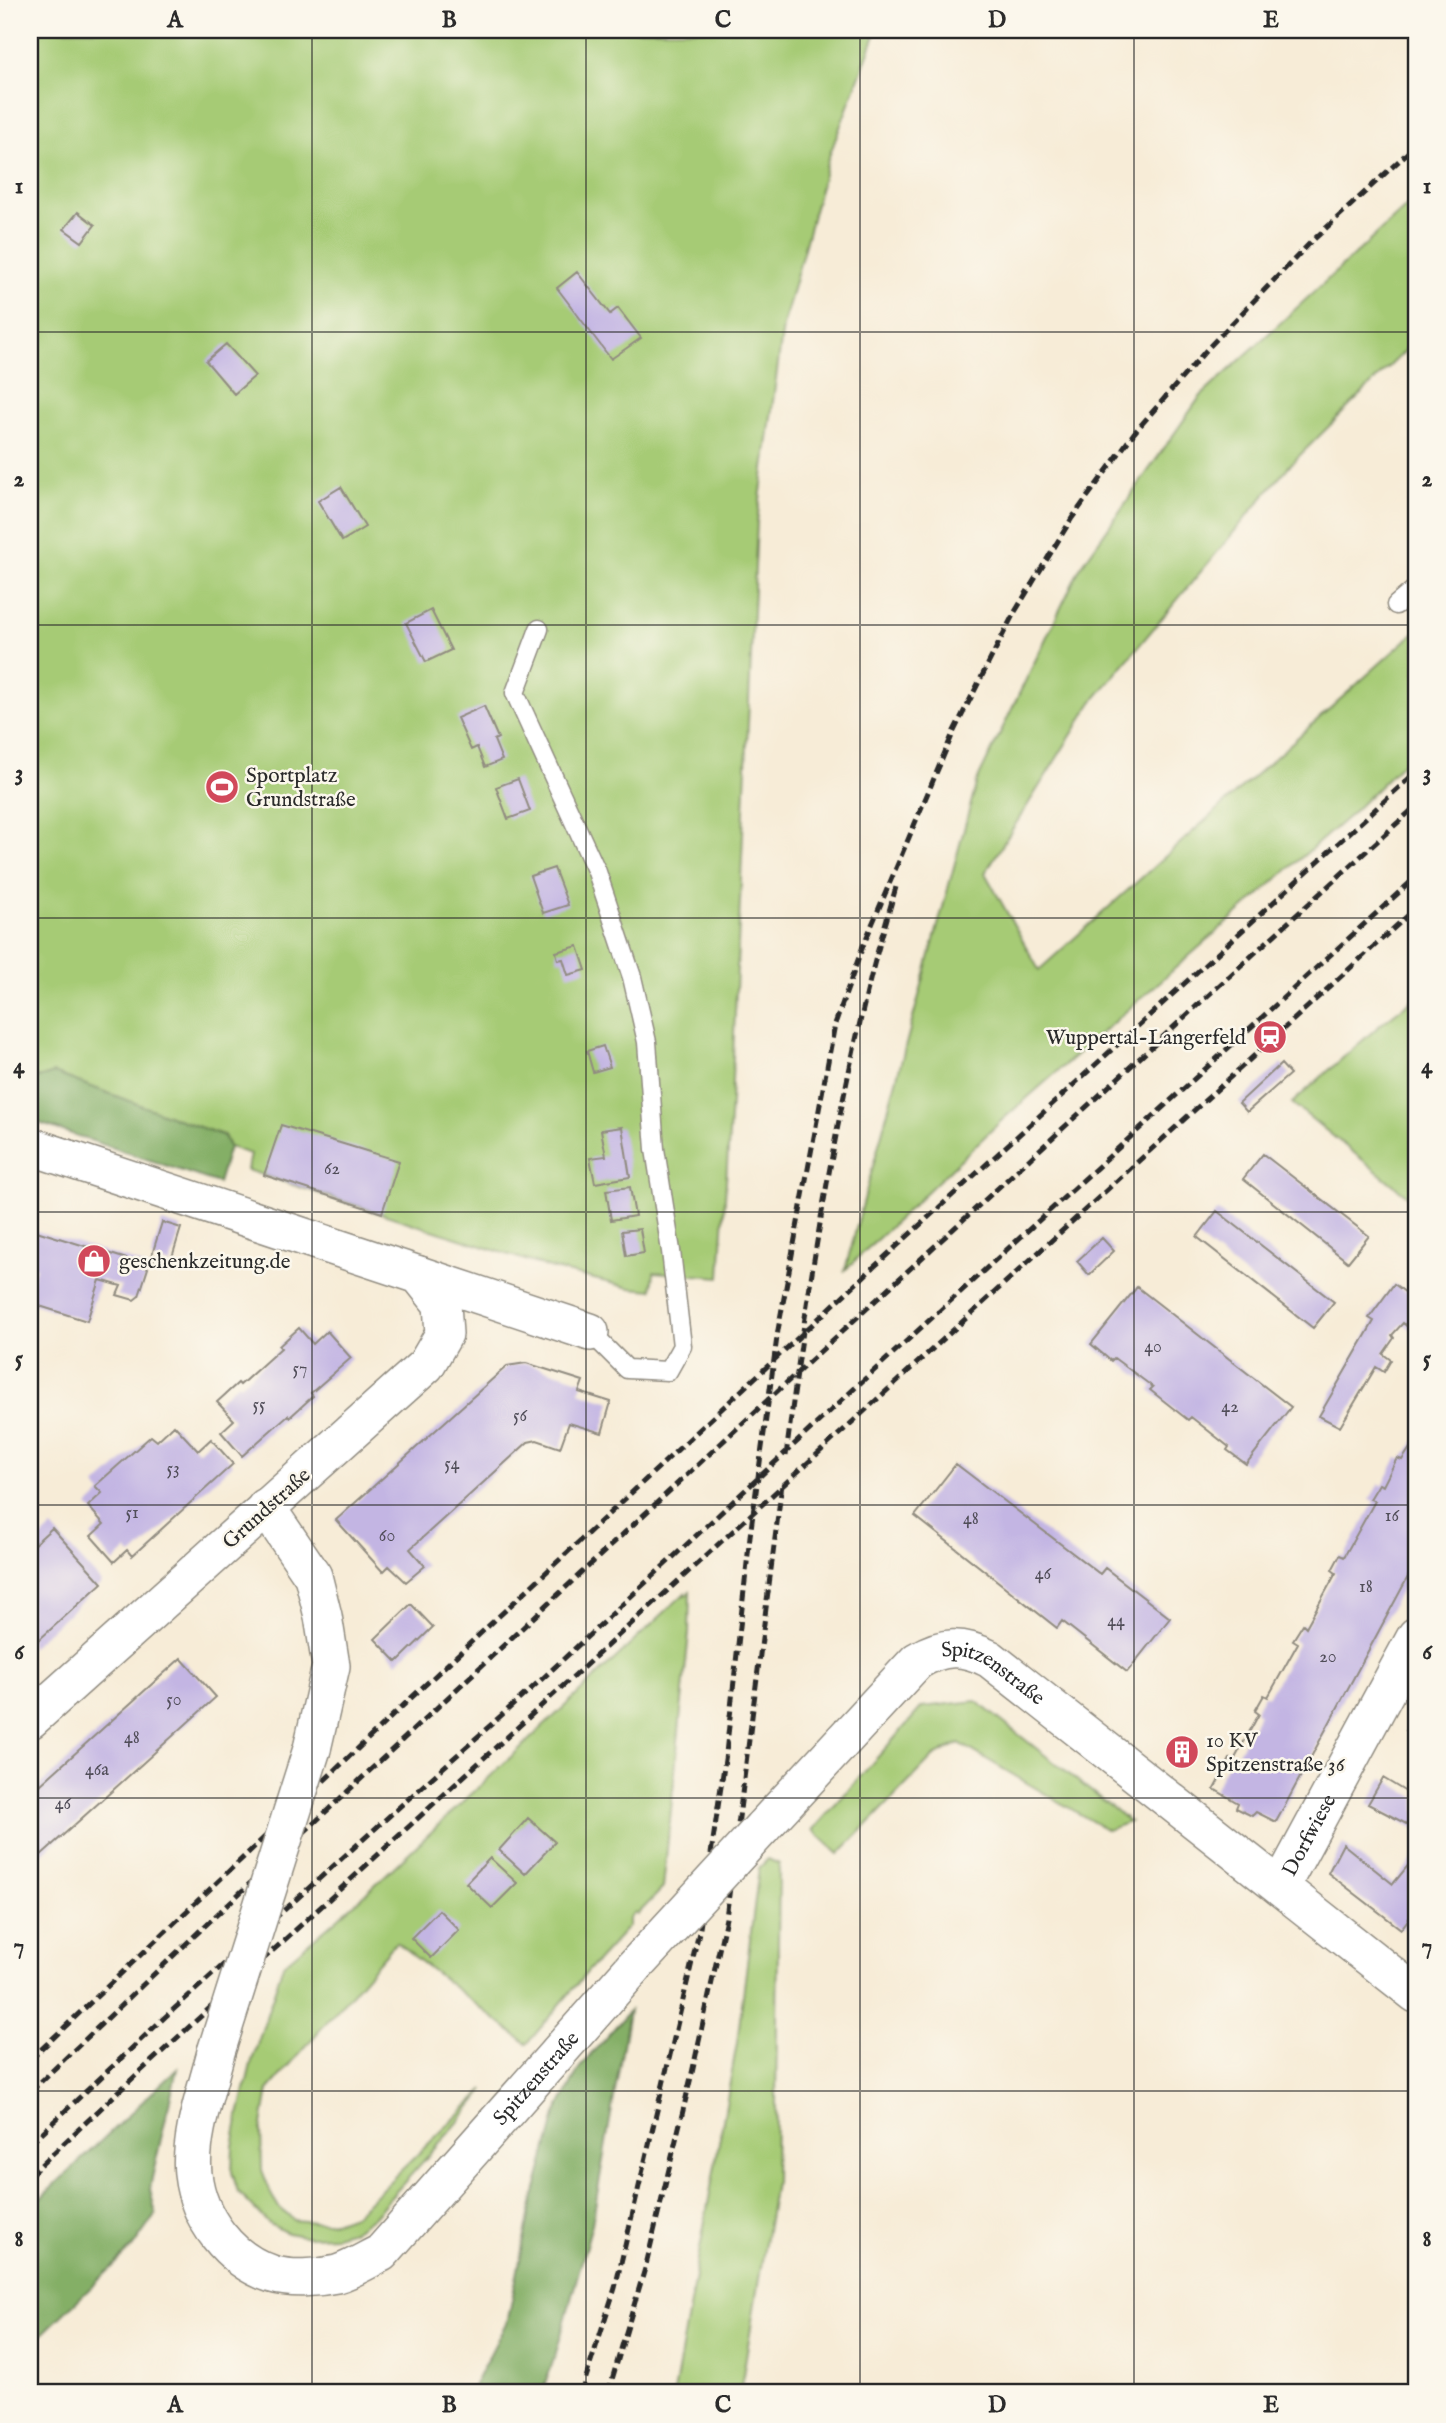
<svg xmlns="http://www.w3.org/2000/svg" width="1446" height="2423" viewBox="0 0 1446 2423" font-family="'IM FELL English',serif">
	<rect width="100%" height="100%" fill="#fbf7ec"/>
	<filter id="ink" filterUnits="userSpaceOnUse"><feTurbulence type="fractalNoise" baseFrequency=".0143" numOctaves="2"/><feDisplacementMap in="SourceGraphic" scale="14" xChannelSelector="R" yChannelSelector="G"/><feConvolveMatrix kernelMatrix="1 2 1 2 8 2 1 2 1" color-interpolation-filters="sRGB"/></filter>
	<filter id="wash" filterUnits="userSpaceOnUse"><feTurbulence type="fractalNoise" baseFrequency=".00686" numOctaves="4" result="noise"/><feDisplacementMap in="SourceGraphic" scale="28" xChannelSelector="R" yChannelSelector="G"/><feGaussianBlur stdDeviation="1.57" result="paint"/><feColorMatrix in="noise" values="0 0 0 0 0 0 0 0 0 0 0 0 0 0 0 0 0 1.4 0 .05"/><feComposite in="paint" operator="in"/></filter>
	<g filter="url(#wash)">
		<rect width="100%" height="100%" fill="#f7ecd7"/>
		<path fill="#a6cb75" stroke="#687b50" stroke-width="2" d="M30,30H877L828,159L783,326L757,522L731,1102L720,1277L654,1272L652,1290L630,1288L550,1268L247,1170L250,1154L229,1147L224,1135L30,1075Z
			M1416,198V340L1289,466L1092,702L985,873L1039,970L1416,631V750L1350,815L1002,1120L845,1270L977,781L1080,568L1200,397Z
			M1416,997V1203L1292,1103L1380,1025Z
			M690,1592L689,1633L663,1888L637,1915L635,1912L629,1918V1926L588,1971L527,2044L396,1942L268,2090L261,2130L262,2170L272,2196L280,2209L294,2220L314,2222H334L356,2214L485,2089L455,2126L373,2217L353,2231L335,2236L310,2237L287,2233L268,2223L238,2192L232,2172L233,2146L239,2115L251,2064L283,1965L360,1899L685,1593V1596Z
			M976,1701L1130,1822L1107,1830L959,1743L934,1756L839,1854L813,1830L922,1707Z
			M768,1859L779,1864L775,2183L740,2393H674L737,2043L759,1868Z"/>
		<path fill="#84af66" stroke="#586d48" stroke-width="2" d="M54,1073L224,1136L229,1147L218,1183L30,1120V1075L38,1078Z
			M629,2011L592,2224L556,2353L542,2393H470L508,2319L529,2216L556,2114L580,2067Z
			M177,2069L152,2178L150,2190L156,2214L132,2248L30,2346V2208Z"/>
		<g id="blocks">
			<path fill="#c3b5e3" d="M78,212L95,225L82,242L64,229Z
				M577,272L610,314L618,308L641,338L611,359L557,288Z
				M226,344L255,376L234,394L206,361Z
				M341,487L365,527L342,541L318,501Z
				M431,610L451,650L426,662L406,623Z
				M484,706L498,738L494,740L502,760L485,767L477,747L471,750L457,718Z
				M518,779L530,811L508,819L496,787Z
				M554,868L568,905L543,913L530,876Z
				M578,946L586,970L568,975L563,959L558,960L556,952Z
				M603,1046L610,1067L593,1072L587,1051Z
				M1281,1064L1290,1074L1247,1112L1239,1103Z
				M281,1125L399,1161L382,1213L264,1175Z
				M622,1127L630,1177L595,1183L590,1158L606,1156L601,1130Z
				M1263,1154L1369,1236L1348,1262L1243,1179Z
				M630,1187L635,1216L611,1220L606,1190Z
				M1217,1211L1334,1302L1313,1328L1197,1237Z
				M162,1222L181,1228L170,1264L151,1258Z
				M30,1229L130,1260L148,1268L139,1296L134,1300L117,1295L121,1286L100,1280L87,1321L30,1303V1289L36,1267L30,1265Z
				M640,1229L644,1253L626,1256L622,1231Z
				M1102,1238L1114,1251L1089,1275L1077,1261Z
				M1416,1274V1300L1406,1294L1416,1302V1334L1403,1323L1392,1335L1394,1338L1383,1354L1391,1360L1384,1372L1376,1367L1340,1427L1319,1416L1374,1321L1369,1318L1394,1284L1405,1292Z
				M1137,1287L1291,1407L1246,1464L1227,1450L1229,1447L1191,1417L1188,1420L1150,1390L1153,1387L1114,1358L1111,1361L1091,1344Z
				M299,1328L313,1344L327,1331L351,1358L311,1393L313,1396L301,1407L290,1417L288,1415L242,1456L221,1432L234,1420L217,1402L238,1383L240,1385L281,1348L279,1346Z
				M526,1363L583,1381L579,1392L611,1402L602,1433L569,1423L560,1448L537,1440L528,1442L410,1549L425,1566L406,1582L389,1566L383,1572L336,1520L507,1366Z
				M174,1425L198,1451L211,1439L233,1464L132,1556L127,1550L114,1562L91,1536L104,1524L88,1506L102,1493L95,1486L151,1436L157,1441Z
				M1416,1439V1562L1276,1822L1256,1812L1252,1816L1236,1808L1238,1803L1214,1789L1230,1759L1233,1762L1259,1714L1255,1711L1264,1695L1268,1697L1298,1643L1293,1640L1303,1624L1306,1627L1336,1573L1332,1570L1340,1555L1344,1557L1375,1501L1370,1499L1379,1484L1383,1486L1397,1458L1402,1460Z
				M956,1464L1100,1574L1105,1568L1170,1618L1127,1672L1062,1621L1057,1628L915,1516Z
				M52,1528L102,1583L30,1648V1548Z
				M411,1604L433,1627L397,1662L375,1639Z
				M181,1658L216,1697L30,1865V1794Z
				M1416,1711V1735L1406,1730Z
				M1177,1743L1192,1753L1186,1760L1172,1750Z
				M1383,1778L1416,1798V1829L1368,1804Z
				M528,1818L555,1842L525,1874L499,1850Z
				M1343,1844L1393,1884L1411,1862L1416,1851V1909L1401,1929L1328,1873Z
				M490,1858L517,1883L492,1908L466,1883Z
				M439,1910L459,1930L431,1958L411,1938Z"/>
		</g>
	</g>
	<g filter="url(#ink)">
		<use href="#blocks" fill-opacity="0" stroke="#918c81" stroke-width="2"/>
		<g fill="none" stroke-linecap="round" stroke-linejoin="round">
			<g stroke="#918c81" stroke-width="21">
				<path id="lane" d="M1396,605L1416,588
					M539,629L515,693L597,872L632,977L647,1042L655,1149L671,1251L682,1346L668,1371L627,1369L590,1332"/>
			</g>
			<g stroke="#918c81" stroke-width="40">
				<g id="street">
					<path d="M30,1146L419,1275L442,1304L444,1334L426,1365L30,1720"/>
					<path d="M419,1275L590,1332"/>
					<path d="M266,1507L313,1576L323,1616L331,1666L312,1749"/>
					<path id="s1" d="M762,1828L917,1661C943,1645 963,1645 990,1659L1416,1994"/>
					<path id="s2" d="M1281,1886L1416,1636"/>
					<path id="s3" d="M216,2052C207,2089 189,2136 193,2174C198,2218 229,2260 272,2274C291,2280 318,2278 337,2274C351,2270 367,2260 381,2253L633,1968"/>
				</g>
			</g>
			<use href="#lane" stroke="#fff" stroke-width="18"/>
			<use href="#street" stroke="#fff" stroke-width="37"/>
			<path stroke="#2b2b2b" stroke-width="5" stroke-dasharray="10 5" stroke-linecap="butt" d="M786,1456C806,1298 831,1140 869,984C877,951 887,919 896,887
				M30,2060L410,1699L875,1266L1416,772
				M30,2092C486,1657 950,1230 1416,806
				M30,2144L165,2017L542,1679L856,1387L1416,877
				M30,2175L132,2079L1416,908
				M581,2393L615,2288L700,1928L726,1753L750,1536L778,1330L835,1024L863,946L954,731L1013,615L1072,518L1134,433L1209,347L1311,242L1416,145
				M608,2393L646,2265L692,2073L726,1918L782,1484"/>
			<g stroke="#918c81" stroke-width="40" stroke-linecap="butt">
				<path id="street-bridge" d="M633,1968L762,1828
					M216,2052L312,1749"/>
			</g>
			<use href="#street-bridge" stroke="#fff" stroke-width="37"/>
		</g>
	</g>
	<path fill="none" stroke="#2b2b2b" stroke-width="2" stroke-opacity="0.55" d="M312,30V2393M586,30V2393M860,30V2393M1134,30V2393M30,332H1416M30,625H1416M30,918H1416M30,1212H1416M30,1505H1416M30,1798H1416M30,2091H1416"/>
	<defs>
		<g id="stadium-disc" transform="scale(1.75)"><circle r="9.5" fill="#d1495b" stroke="#fbf7ec"/><path d="M0-5a6.5 5 0 1 0 0 10a6.5 5 0 1 0 0-10ZM-3.5-1.8h7v3.6h-7Z" fill="#fff"/></g>
		<g id="station-disc" transform="scale(1.75)"><circle r="9.5" fill="#d1495b" stroke="#fbf7ec"/><path d="M-3-6H3Q5-6 5-4V2Q5 4 3 4L4.5 6H3L1.5 4h-3L-3 6H-4.5L-3 4Q-5 4-5 2V-4Q-5-6-3-6ZM-3.5-4v3h7v-3ZM-3.5 1v1.5H-2V1ZM2 1v1.5H3.5V1Z" fill="#fff"/></g>
		<g id="shop-disc" transform="scale(1.75)"><circle r="9.5" fill="#d1495b" stroke="#fbf7ec"/><path d="M-5-2.5h2.3a2.7 3.5 0 0 1 5.4 0H5L5.5 6h-11ZM-1.5-2.5h3a1.5 2.3 0 0 0-3 0Z" fill="#fff"/></g>
		<g id="building-disc" transform="scale(1.75)"><circle r="9.5" fill="#d1495b" stroke="#fbf7ec"/><path d="M-4-6H4V6H1V3H-1V6H-4ZM-2.5-4.3h1.7v1.8h-1.7ZM.8-4.3h1.7v1.8H.8ZM-2.5-1h1.7V.8h-1.7ZM.8-1h1.7V.8H.8Z" fill="#fff"/></g>
	</defs>
	<g fill-rule="evenodd">
		<use href="#stadium-disc" x="222" y="787"/>
		<use href="#station-disc" x="1270" y="1037"/>
		<use href="#shop-disc" x="94" y="1261"/>
		<use href="#building-disc" x="1182" y="1752"/>
	</g>
	<g text-anchor="middle" stroke-width="5" stroke-linejoin="round" paint-order="stroke">
		<g font-size="18" fill="#514e59">
			<text x="332" y="1174">62</text>
			<text x="1153" y="1352">40</text>
			<text x="300" y="1374">57</text>
			<text x="259" y="1410">55</text>
			<text x="1230" y="1412">42</text>
			<text x="520" y="1421">56</text>
			<text x="452" y="1469">54</text>
			<text x="173" y="1474">53</text>
			<text x="132" y="1518">51</text>
			<text x="1392" y="1521">16</text>
			<text x="971" y="1524">48</text>
			<text x="387" y="1541">60</text>
			<text x="1043" y="1579">46</text>
			<text x="1366" y="1592">18</text>
			<text x="1116" y="1626">44</text>
			<text x="1328" y="1662">20</text>
			<text x="174" y="1705">50</text>
			<text x="132" y="1743">48</text>
			<text x="97" y="1775">46a</text>
			<text x="63" y="1809">46</text>
		</g>
		<g font-size="21" fill="#2b2b2b" stroke="#fbf7ec" text-anchor="start">
			<text x="246" y="782">Sportplatz<tspan x="246" dy="24">Grundstraße</tspan></text>
			<text x="1246" y="1044" text-anchor="end">Wuppertal-Langerfeld</text>
			<text x="119" y="1268">geschenkzeitung.de</text>
			<text x="1206" y="1747">10 KV<tspan x="1206" dy="24">Spitzenstraße 36</tspan></text>
		</g>
		<g font-size="21" fill="#2b2b2b" stroke="#fbf7ec">
			<text transform="translate(266 1508) rotate(-42)" y="7">Grundstraße</text>
			<text dy="7" stroke="none"><textPath href="#s1" startOffset="313">Spitzenstraße</textPath></text>
			<text dy="7" stroke="none"><textPath href="#s2" startOffset="58">Dorfwiese</textPath></text>
			<text dy="7" stroke="none"><textPath href="#s3" startOffset="607">Spitzenstraße</textPath></text>
		</g>
	</g>
	<rect width="1446" height="2423" fill="none" stroke="#fbf7ec" stroke-width="77"/>
	<rect x="38" y="38" width="1370" height="2346" fill="none" stroke="#2b2b2b" stroke-width="2.5"/>
	<g font-size="23" text-anchor="middle" font-weight="bold" fill="#2b2b2b">
		<text x="175" y="27">A</text>
		<text x="449" y="27">B</text>
		<text x="723" y="27">C</text>
		<text x="997" y="27">D</text>
		<text x="1271" y="27">E</text>
		<text x="19" y="193">1</text>
		<text x="1427" y="193">1</text>
		<text x="19" y="486">2</text>
		<text x="1427" y="486">2</text>
		<text x="19" y="780">3</text>
		<text x="1427" y="780">3</text>
		<text x="19" y="1073">4</text>
		<text x="1427" y="1073">4</text>
		<text x="19" y="1366">5</text>
		<text x="1427" y="1366">5</text>
		<text x="19" y="1659">6</text>
		<text x="1427" y="1659">6</text>
		<text x="19" y="1953">7</text>
		<text x="1427" y="1953">7</text>
		<text x="19" y="2246">8</text>
		<text x="1427" y="2246">8</text>
		<text x="175" y="2412">A</text>
		<text x="449" y="2412">B</text>
		<text x="723" y="2412">C</text>
		<text x="997" y="2412">D</text>
		<text x="1271" y="2412">E</text>
	</g>
</svg>
